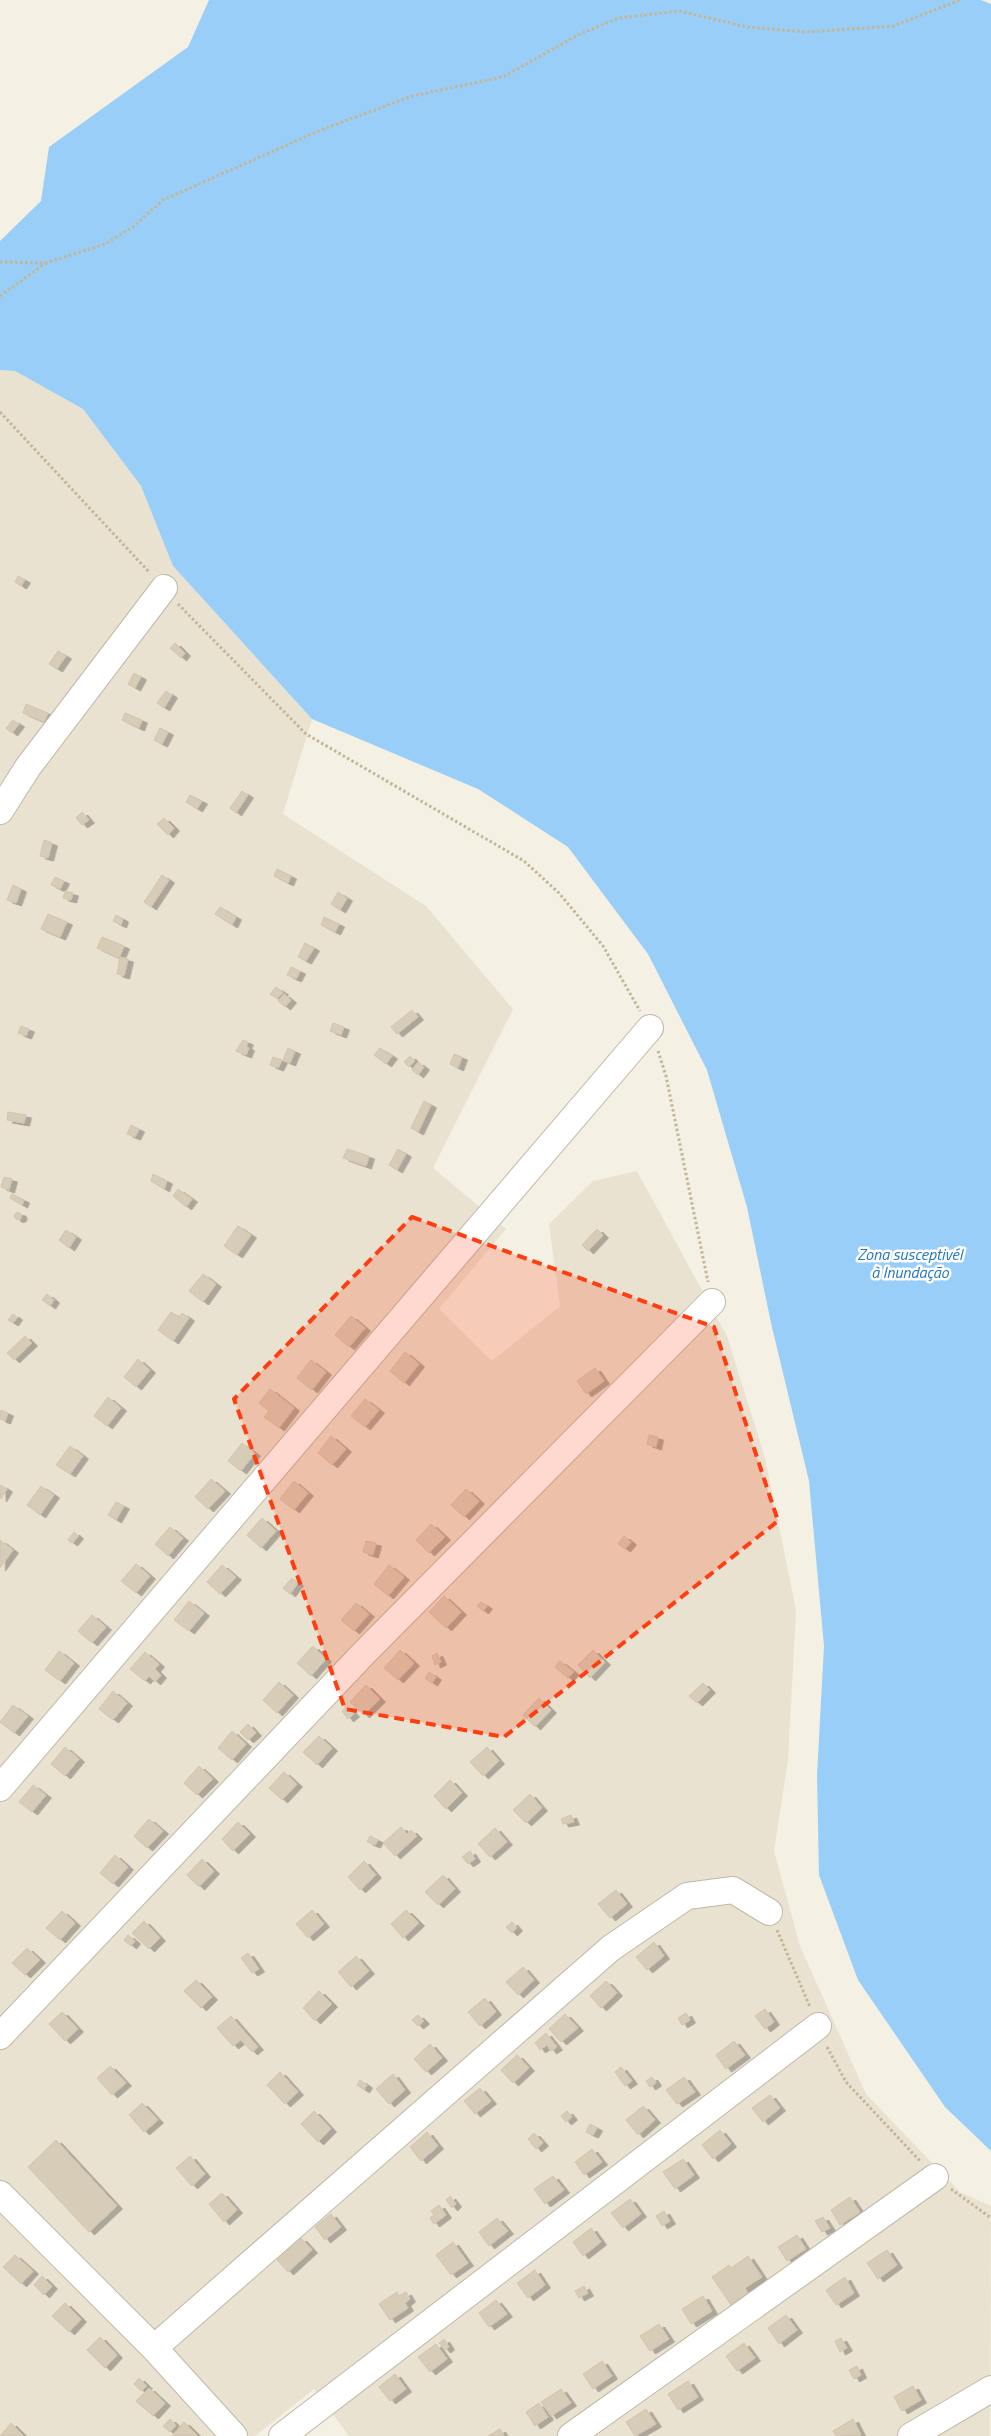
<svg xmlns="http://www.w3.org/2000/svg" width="991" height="2436" viewBox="0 0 991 2436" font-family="'Titillium Web',sans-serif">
	<defs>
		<filter id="shadow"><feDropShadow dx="5.5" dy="3" stdDeviation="0" flood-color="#0004"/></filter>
	</defs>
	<rect width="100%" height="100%" fill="#f4f0e4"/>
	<path fill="#e9e2d1" d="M0,370L15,371L83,409L141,486L173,566L312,719L283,814L426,906L513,1009L433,1168L506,1229L439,1309L492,1361L560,1306L549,1224L593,1181L637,1171L727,1336L765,1458L796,1610L788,1760L774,1851L800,1946L866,2094L960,2192L991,2206L990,2436H349L314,2389L255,2436H0Z"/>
	<path fill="#99cef9" d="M209,0H981L991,4V2151L945,2107L858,1980L819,1875L817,1775L824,1646L809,1481L771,1323L747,1207L707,1070L648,954L568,847L478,789L312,719L173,566L141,486L83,409L15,371L0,370V241L41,201L49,147L188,47Z"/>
	<path fill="#d7ccb8" stroke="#d3c4ab" filter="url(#shadow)" d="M18,576L25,580L21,586L15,582Z
		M175,643L185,653L181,658L170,648Z
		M58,651L66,656L57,669L49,664Z
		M134,673L141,677L135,688L128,684Z
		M166,691L172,695L164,708L157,703Z
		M26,704L48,713L44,722L23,713Z
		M125,713L142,720L139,728L122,720Z
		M13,720L19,724L12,733L6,728Z
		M160,728L168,732L162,744L154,740Z
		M242,791L248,795L236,813L230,808Z
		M190,795L202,801L197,809L186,802Z
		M82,812L89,820L82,825L76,818Z
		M164,818L174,828L168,835L157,824Z
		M44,840L52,843L48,858L40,856Z
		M277,869L291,876L288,883L274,876Z
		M162,875L169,880L151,907L144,902Z
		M55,877L64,881L60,889L51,885Z
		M13,885L21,889L16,903L7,900Z
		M65,891L73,893L71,900L63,898Z
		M338,892L347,898L340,910L331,904Z
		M220,907L236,917L232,925L215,914Z
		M48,914L67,922L60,937L41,929Z
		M116,915L123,919L121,925L113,921Z
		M324,917L339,924L335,932L321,925Z
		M102,937L124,946L119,958L97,948Z
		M305,943L314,948L306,961L298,957Z
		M120,957L128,959L124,976L117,974Z
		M291,967L300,971L296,979L287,975Z
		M276,987L283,992L277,999L270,994Z
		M284,994L291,1000L285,1007L278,1001Z
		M412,1010L418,1017L397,1034L391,1027Z
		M333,1023L344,1027L341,1035L330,1031Z
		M21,1026L29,1029L26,1036L18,1033Z
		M243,1040L248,1042L246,1046L249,1048L246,1055L236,1051Z
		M288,1048L295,1051L290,1063L283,1060Z
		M380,1048L392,1056L386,1064L374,1055Z
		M454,1054L462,1057L458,1068L450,1064Z
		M410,1056L415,1061L409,1067L404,1062Z
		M273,1057L282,1060L278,1068L270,1065Z
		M418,1062L424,1067L418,1075L412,1070Z
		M424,1101L431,1105L418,1132L411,1128Z
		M8,1112L26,1115L24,1123L7,1120Z
		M131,1125L139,1129L135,1137L127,1134Z
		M347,1149L369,1156L366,1166L343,1158Z
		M398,1149L406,1154L397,1170L389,1165Z
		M153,1174L167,1181L164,1189L151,1181Z
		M4,1177L12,1179L9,1190L1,1187Z
		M178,1189L192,1199L186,1207L173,1196Z
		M12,1194L24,1200L22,1205L10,1198Z
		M14.5 1216a3.5 3.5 0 1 1 7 0a3.5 3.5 0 1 1-7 0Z
		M238,1226L251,1235L237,1255L224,1246Z
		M597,1229L603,1235L588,1251L582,1245Z
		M66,1230L76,1237L69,1248L59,1240Z
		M203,1274L216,1284L203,1302L189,1291Z
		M47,1294L54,1300L50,1306L42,1300Z
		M171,1312L179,1317L182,1313L189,1318L173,1341L158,1330Z
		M13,1314L17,1317L13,1323L8,1320Z
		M351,1316L365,1328L349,1347L335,1335Z
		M25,1336L32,1343L14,1360L7,1353Z
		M405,1352L419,1364L404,1383L390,1371Z
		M138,1359L150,1370L136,1387L124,1377Z
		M311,1360L326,1372L312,1390L297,1378Z
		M595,1368L604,1381L586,1394L577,1381Z
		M270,1389L294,1408L279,1428L264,1417L269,1411L259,1403Z
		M108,1397L121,1408L107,1426L94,1416Z
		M365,1399L379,1410L365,1427L351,1416Z
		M1,1410L8,1413L5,1421L0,1419Z
		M649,1435L658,1437L656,1447L647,1444Z
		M331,1436L346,1449L332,1465L318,1453Z
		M242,1443L255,1453L241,1471L228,1461Z
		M70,1446L83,1456L70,1474L56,1465Z
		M211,1479L225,1491L208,1509L195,1497Z
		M294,1481L308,1493L294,1510L280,1499Z
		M1,1485L7,1489L1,1499L0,1487Z
		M41,1486L54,1495L40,1515L27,1505Z
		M466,1489L479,1501L464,1517L451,1505Z
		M116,1502L124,1506L116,1520L108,1515Z
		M262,1518L276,1531L261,1548L247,1535Z
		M431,1524L445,1537L429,1553L416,1540Z
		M170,1527L183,1538L168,1556L155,1544Z
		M74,1532L78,1536L72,1543L68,1540Z
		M624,1536L631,1542L625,1549L618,1544Z
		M0,1540L13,1550L0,1568Z
		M366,1541L376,1543L373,1555L363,1552Z
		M136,1564L150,1576L136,1593L121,1581Z
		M222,1565L236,1577L220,1594L207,1582Z
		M389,1565L404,1577L388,1596L374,1584Z
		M292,1578L298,1583L290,1594L283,1588Z
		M444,1596L461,1612L446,1628L429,1612Z
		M189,1601L204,1613L189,1631L174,1620Z
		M481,1602L487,1606L483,1611L477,1606Z
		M356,1603L369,1614L354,1631L341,1620Z
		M92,1615L106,1627L92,1643L78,1631Z
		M313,1646L326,1659L311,1676L297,1663Z
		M400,1650L414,1663L398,1680L384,1668Z
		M593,1650L605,1662L590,1678L578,1665Z
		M59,1651L74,1663L60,1681L45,1670Z
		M145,1652L159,1664L155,1669L161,1675L155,1682L149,1676L145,1681L130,1669Z
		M437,1653L441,1662L435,1665L432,1656Z
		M560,1661L574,1672L568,1678L555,1667Z
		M429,1672L436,1677L432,1683L425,1678Z
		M279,1682L293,1695L277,1713L263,1700Z
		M703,1683L710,1690L697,1703L689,1696Z
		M366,1685L380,1699L364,1715L350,1702Z
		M113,1691L127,1703L113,1720L99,1709Z
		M539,1698L551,1710L535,1727L523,1715Z
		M13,1705L28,1716L14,1733L0,1722Z
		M348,1707L354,1714L348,1719L342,1711Z
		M248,1724L256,1733L248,1740L240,1732Z
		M232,1731L246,1744L232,1760L218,1748Z
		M319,1736L332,1748L317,1765L303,1752Z
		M65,1747L79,1759L65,1776L51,1764Z
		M487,1747L499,1761L483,1776L470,1762Z
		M199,1766L213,1779L197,1795L184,1783Z
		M284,1772L297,1784L282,1800L269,1788Z
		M450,1780L462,1793L446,1809L434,1796Z
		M33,1785L46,1795L32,1812L19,1802Z
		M530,1794L542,1808L526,1823L513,1810Z
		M571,1815L574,1822L563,1824L561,1819Z
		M149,1819L163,1831L147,1848L134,1836Z
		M238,1822L250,1834L233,1851L222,1839Z
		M401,1827L407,1834L411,1830L417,1836L395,1856L383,1843Z
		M495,1828L507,1842L490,1857L478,1844Z
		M370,1836L378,1840L375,1845L367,1842Z
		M470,1851L475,1859L468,1864L462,1857Z
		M115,1855L128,1867L113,1884L100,1873Z
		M202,1859L214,1871L199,1887L187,1875Z
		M364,1861L376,1875L360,1890L348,1877Z
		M443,1875L455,1889L438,1905L425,1892Z
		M616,1890L627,1904L610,1918L598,1904Z
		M312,1910L324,1924L308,1938L296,1924Z
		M406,1910L419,1923L403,1938L391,1924Z
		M62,1911L75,1923L60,1940L46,1928Z
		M144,1921L160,1938L149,1949L132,1933Z
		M512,1922L517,1928L512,1933L506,1927Z
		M128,1935L135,1941L131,1946L124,1940Z
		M654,1942L664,1956L647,1970L636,1957Z
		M27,1948L40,1960L25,1975L12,1963Z
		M248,1953L259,1969L252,1973L241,1958Z
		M356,1956L369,1971L351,1987L338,1972Z
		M523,1967L534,1980L518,1995L506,1982Z
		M196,1980L212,1997L201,2008L184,1991Z
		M606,1981L617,1993L601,2008L590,1996Z
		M319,1991L332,2004L315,2021L303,2008Z
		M485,1998L496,2012L480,2026L468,2012Z
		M765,2009L774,2022L765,2029L755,2016Z
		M62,2012L78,2029L65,2041L49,2024Z
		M686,2013L690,2020L682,2025L678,2018Z
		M565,2014L578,2028L561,2042L549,2029Z
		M418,2015L424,2021L418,2026L412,2020Z
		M231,2016L258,2047L252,2052L241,2040L233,2046L217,2028Z
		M546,2033L557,2047L551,2051L547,2045L540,2050L535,2043Z
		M734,2041L745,2055L726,2069L716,2055Z
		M430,2044L442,2058L426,2072L414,2059Z
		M517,2055L529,2068L513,2083L501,2070Z
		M110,2066L126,2083L112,2095L97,2078Z
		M621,2067L632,2081L625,2086L615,2072Z
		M280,2072L298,2092L285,2104L267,2085Z
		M393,2074L405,2090L389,2104L376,2089Z
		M652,2077L656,2083L650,2087L646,2081Z
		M684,2077L695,2092L677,2104L666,2090Z
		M360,2080L367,2085L364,2090L357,2085Z
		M480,2088L491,2101L475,2114L464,2101Z
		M770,2095L780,2108L763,2122L752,2108Z
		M142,2103L158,2120L144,2132L129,2115Z
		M643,2106L655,2120L638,2135L626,2120Z
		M314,2111L331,2129L318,2142L301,2124Z
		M567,2111L572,2117L566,2122L561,2116Z
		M590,2124L597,2128L593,2135L586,2132Z
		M720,2130L731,2144L713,2159L702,2145Z
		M427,2132L438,2146L421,2161L410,2147Z
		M534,2133L543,2143L536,2149L528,2139Z
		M56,2140L117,2206L89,2232L28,2167Z
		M592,2149L602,2162L584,2175L575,2162Z
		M190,2156L205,2174L192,2186L176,2168Z
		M683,2159L694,2175L675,2189L663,2172Z
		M553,2176L564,2190L545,2204L534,2189Z
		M222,2193L237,2210L224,2222L209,2204Z
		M450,2196L456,2204L452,2208L446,2200Z
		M850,2197L860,2212L840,2225L831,2210Z
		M630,2199L641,2214L623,2228L611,2213Z
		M439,2205L446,2215L434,2224L430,2218L434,2215L431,2211Z
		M664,2211L670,2221L662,2226L656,2216Z
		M331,2214L341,2227L325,2240L315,2227Z
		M823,2217L830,2228L822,2232L815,2221Z
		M497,2218L508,2231L489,2246L479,2232Z
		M591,2228L601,2242L583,2256L573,2242Z
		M797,2235L806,2249L787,2261L778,2247Z
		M301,2238L312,2250L288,2272L277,2260Z
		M453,2242L468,2263L451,2275L436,2255Z
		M887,2250L897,2265L878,2279L867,2263Z
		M15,2255L33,2271L21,2284L3,2267Z
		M748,2256L762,2277L745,2288L748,2293L731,2305L712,2277L729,2265L731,2268Z
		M535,2270L545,2285L528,2298L517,2283Z
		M42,2276L52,2286L44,2295L34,2285Z
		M845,2277L854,2293L836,2305L826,2290Z
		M584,2286L588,2293L579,2298L575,2291Z
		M397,2292L399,2296L406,2292L410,2299L405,2303L408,2308L390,2320L379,2304Z
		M703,2296L712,2311L691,2324L682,2309Z
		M496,2300L507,2314L489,2327L479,2313Z
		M65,2303L81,2319L69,2332L52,2316Z
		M786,2315L797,2330L779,2344L768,2328Z
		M659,2324L669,2339L650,2351L640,2336Z
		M100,2337L117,2355L105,2368L87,2350Z
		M841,2338L847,2348L840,2352L835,2341Z
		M444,2339L449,2347L445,2350L439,2343Z
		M744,2343L755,2358L737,2371L726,2356Z
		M436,2344L447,2359L430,2372L418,2357Z
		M602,2361L612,2376L593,2389L583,2374Z
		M857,2366L861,2375L854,2379L849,2370Z
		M395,2374L406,2389L390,2401L379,2387Z
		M139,2378L147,2386L141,2391L134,2384Z
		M688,2381L698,2397L678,2410L668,2394Z
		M913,2386L921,2400L902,2411L894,2397Z
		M149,2388L165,2403L153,2416L136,2401Z
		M561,2389L571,2403L551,2416L541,2402Z
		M539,2403L548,2417L535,2426L526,2412Z
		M646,2409L656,2424L635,2436L626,2422Z
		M170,2419L176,2425L170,2432L163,2426Z
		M853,2419L861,2435L836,2436L833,2431Z
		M184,2422L198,2436H172Z
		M11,2423L24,2436H0Z
		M500,2429L504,2436H488Z"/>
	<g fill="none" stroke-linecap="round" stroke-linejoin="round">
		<g stroke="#c1b8a6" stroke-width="28">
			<path id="minor" d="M0,811L28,767L164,588
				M0,1788L650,1028
				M0,2036L365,1652L712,1302
				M0,2194L154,2348L234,2436
				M154,2348L611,1948L687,1896L733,1890L769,1912
				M282,2436L818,2026
				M571,2436L935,2177
				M911,2436L991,2389"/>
		</g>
		<path stroke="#c4b595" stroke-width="3" stroke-dasharray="2.5 2.5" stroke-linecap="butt" d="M0,262L46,263L105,244L133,227L163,200L321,130L412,96L503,77L580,34L619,18L680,11L747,27L806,32L894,26L960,0
			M0,296L46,263
			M0,412L150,573
			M178,604L306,734L524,861L559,893L603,946L640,1011
			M658,1051L666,1076L708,1282
			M777,1930L810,2007
			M827,2047L846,2082L920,2161
			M951,2189L991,2218"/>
		<use href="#minor" stroke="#fff" stroke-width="26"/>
	</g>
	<path fill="#ff3d10" fill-opacity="0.2" stroke="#ff3d10" stroke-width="4" stroke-dasharray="10 6" stroke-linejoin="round" d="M412,1217L714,1327L778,1521L504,1737L345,1709L234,1399Z"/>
	<g text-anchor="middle" stroke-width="5" stroke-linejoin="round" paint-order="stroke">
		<g font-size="16" font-style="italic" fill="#2076bf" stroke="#fff">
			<text x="910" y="1260">Zona susceptivél<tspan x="910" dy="18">à Inundação</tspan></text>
		</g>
	</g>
</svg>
